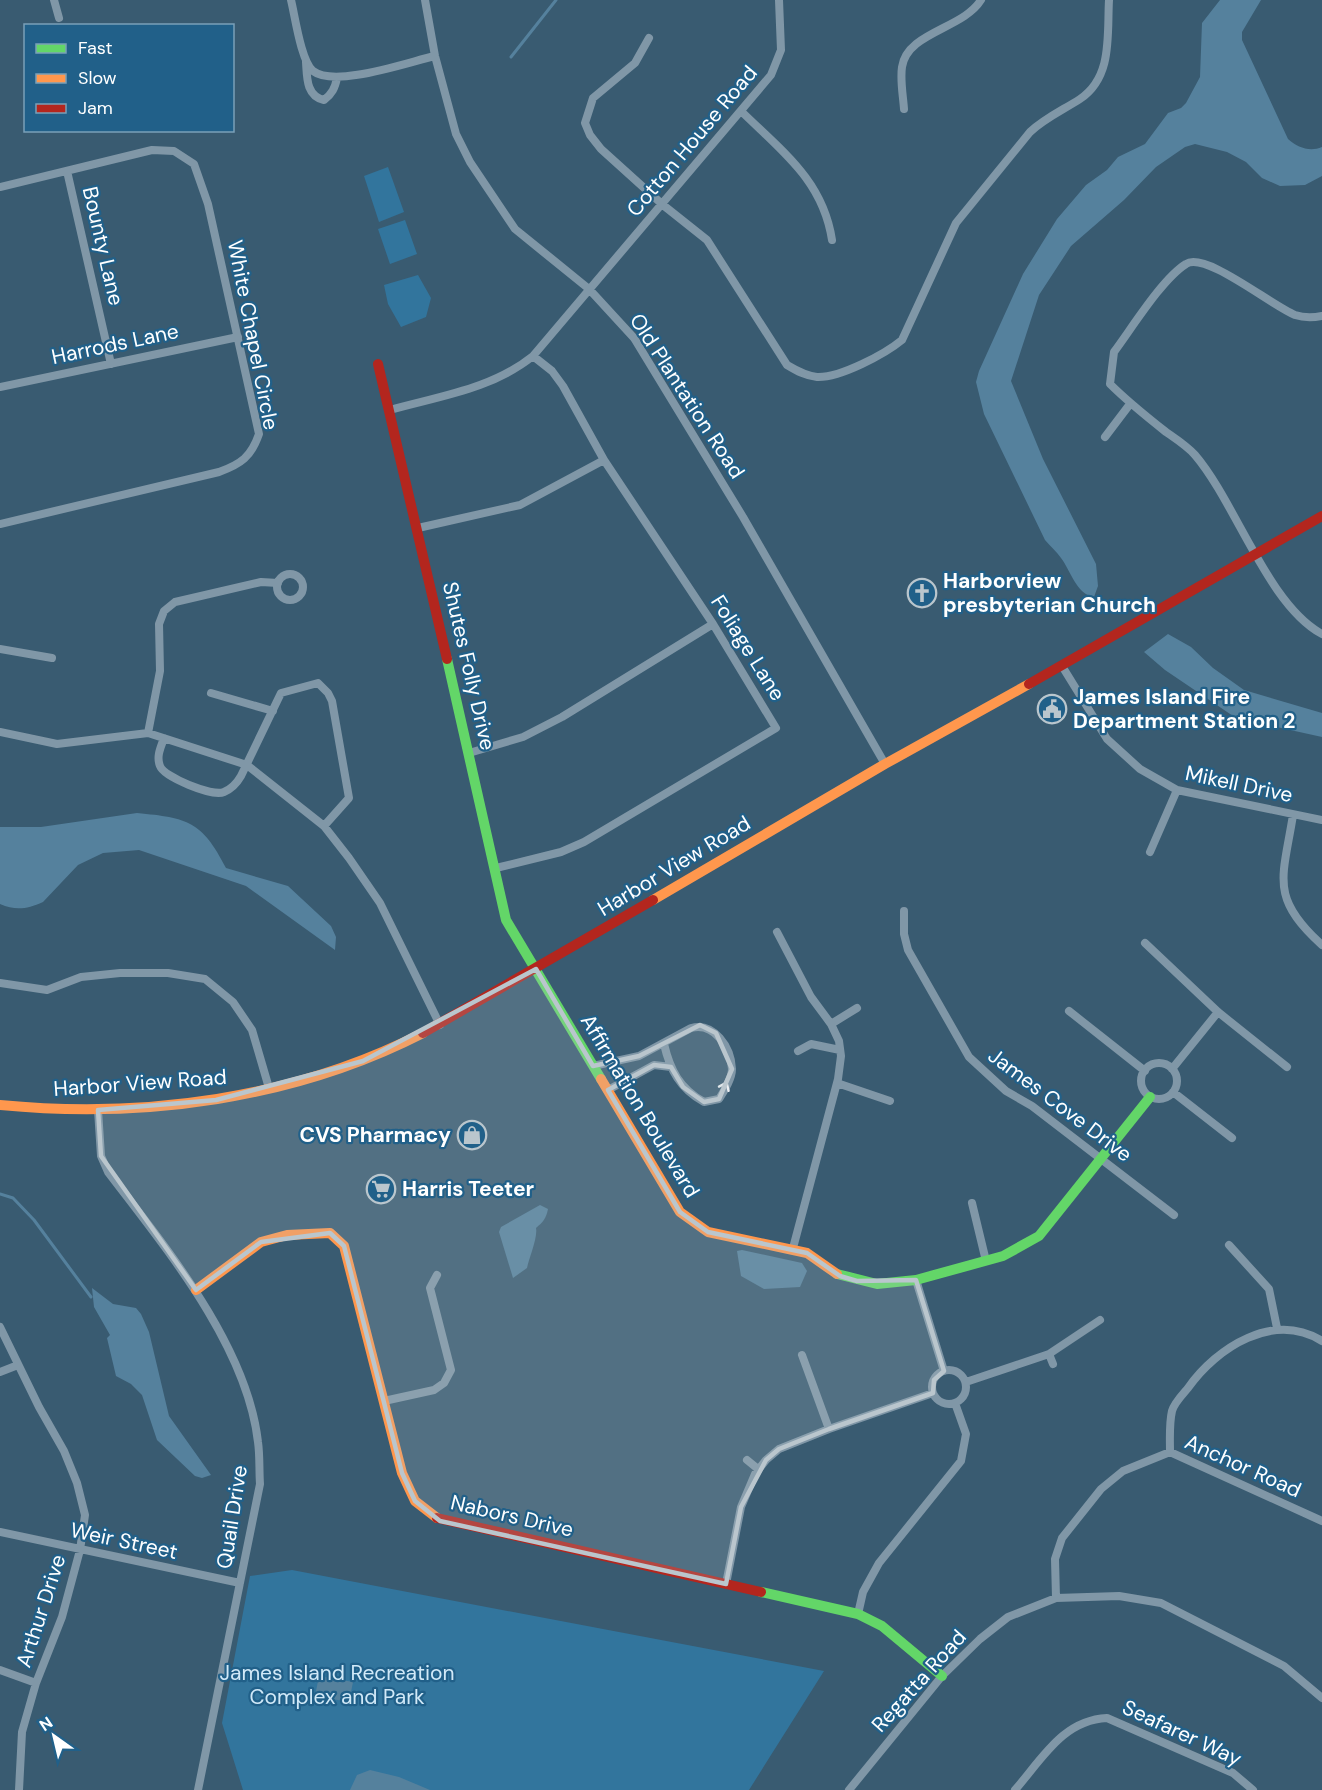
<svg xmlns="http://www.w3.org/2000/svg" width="1322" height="1790" viewBox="0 0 1322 1790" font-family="'DM Sans',sans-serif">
	<rect width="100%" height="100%" fill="#395b71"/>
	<path fill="#32759d" d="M388,167L404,212L379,222L364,176Z
		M405,220L417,254L390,264L378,229Z
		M418,275L431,298L426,317L401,327L388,304L384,285Z
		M292,1570L824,1671L749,1790H243L222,1723L250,1576Z"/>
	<path fill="#55819d" d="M1220,0H1261L1242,32V40L1288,139C1298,148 1310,152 1322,147V176L1305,185L1280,186L1262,178L1246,162L1227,152L1195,144L1185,147L1156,167L1124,200L1071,246L1039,295L1011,381L1043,459L1096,564L1098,586L1094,597C1076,594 1071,571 1061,558C1057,552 1050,546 1045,540L984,414L976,382L979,371L1023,274L1057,219L1086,185L1107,170L1118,157L1145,144L1168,113L1181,108L1186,103L1200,77L1202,23Z
		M1168,634L1191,647L1213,668L1244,690L1322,713V737L1236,718L1165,670L1144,652Z
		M137,813C188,818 202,821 226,868L288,886L331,926L336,937L335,950L246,886L139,850L103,853L78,865L43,902C27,909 16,911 0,904V827H41Z
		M540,1205L548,1209C546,1219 543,1222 536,1228C538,1237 529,1258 527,1268L513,1278L499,1232L501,1227Z
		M742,1250L802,1263L807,1271L800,1287L764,1289L741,1276L737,1251Z
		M92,1288L113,1304L136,1308L141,1314L149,1332L169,1416L211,1475L202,1478L195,1476L157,1440L142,1395L131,1384L116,1376L107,1338L110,1335L94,1307Z
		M319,1676L353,1682L349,1702L315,1696Z
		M370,1770L399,1777L430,1790H350L357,1775Z"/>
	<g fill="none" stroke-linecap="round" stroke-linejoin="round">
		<path stroke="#55819d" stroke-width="3" d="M511,57L556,0
			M0,1194L13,1198L34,1220L91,1297"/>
		<path stroke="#8097a7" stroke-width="8" d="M54,0L59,18
			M291,0C295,16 301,61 313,71C335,88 408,62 435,56
			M425,0L435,56L456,134L470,162L515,229L589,289L634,338L743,517L885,764
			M649,38L635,63L593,98L585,123L590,135L601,149L663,205L707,240L787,365C797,371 806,376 817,377C840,378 885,354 902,340L956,223L1030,132C1045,118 1063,110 1080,99C1113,77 1107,35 1109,0
			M306,62C307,77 306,96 324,100C332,94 335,88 337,78
			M904,109C903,95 900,80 902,67C907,32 963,29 981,0
			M742,112C783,152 823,181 832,240
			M67,171L111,364
			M0,187L152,150L174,151L194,164L208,204L259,434C251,457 241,464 219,472L0,524
			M1322,316C1312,318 1304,318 1295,315C1272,306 1205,251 1186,264C1162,279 1132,328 1114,352L1110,384C1128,402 1147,417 1166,432C1176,439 1187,446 1195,455C1236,503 1268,605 1322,634
			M0,387L238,337
			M390,410C440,396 492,389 533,356L771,75L781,50L779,0
			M1105,437L1130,404
			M418,528L520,505L604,460
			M277 587a13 13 0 1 1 26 0a13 13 0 1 1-26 0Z
			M0,649L52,658
			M1062,666L1107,739L1140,769L1177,790L1322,820
			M211,693L273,711
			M0,732L57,744L148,733L247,765L324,826L349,858L380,903L440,1025
			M148,733L160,671L159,624L164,611L175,602L261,582L278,583
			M164,738C161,747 156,756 160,766C164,777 212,797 224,792C231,789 237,783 241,776L281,693L318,683L328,693L332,701L349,798L324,826
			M469,753L523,737L562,717L713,624
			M1293,815C1283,878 1269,897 1322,945
			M1150,852L1177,790
			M496,868L561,852L584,842L776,728L713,624L604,460L563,386L552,371L533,356
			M904,911V934L908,950L969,1057L1006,1091L1032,1106L1174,1215
			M777,932L811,997L831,1024L839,1041L841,1056L838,1079L793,1248
			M1145,943L1218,1012L1287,1067
			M0,983L47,990L81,977L120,973H168L205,979L233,1002L252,1030L269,1088
			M1069,1011L1145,1071
			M831,1024L857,1008
			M798,1051L811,1044L840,1050
			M1141 1081a18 18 0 1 1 36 0a18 18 0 1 1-36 0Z
			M593,1066L639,1056L691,1028C714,1022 731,1047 732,1069C732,1079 724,1091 719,1099L704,1102C680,1089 670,1070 664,1044
			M1172,1069L1218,1012
			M837,1083L890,1101
			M608,1090L654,1065L671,1067
			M1173,1092L1232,1138
			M98,1110L101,1156L108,1172C165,1247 247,1345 258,1442C260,1456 259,1470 260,1484L198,1790
			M972,1203L986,1261
			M1229,1245L1269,1289L1277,1328
			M916,1280L944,1371
			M0,1327L39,1407L64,1451L77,1483L85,1515L80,1550L62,1617L36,1683L22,1732L19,1790
			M1049,1354L1053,1364
			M802,1355L829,1429
			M932 1387a17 17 0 1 1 34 0a17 17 0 1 1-34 0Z
			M0,1372L18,1365
			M966,1382L1049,1354L1100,1320
			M384,1401L434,1390L444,1383L451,1370L430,1288L437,1275
			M1170,1452C1170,1439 1169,1424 1172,1411C1174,1403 1183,1394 1188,1388C1217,1347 1274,1311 1322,1341
			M747,1460L758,1469
			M0,1532L240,1583
			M726,1584L741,1507L755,1474L766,1460L779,1449L829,1429L933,1393
			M1056,1598L1055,1559L1062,1538L1101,1489L1123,1471L1170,1452L1322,1521
			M858,1614L863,1592L879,1563L961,1461L966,1434L955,1403
			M0,1670L36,1683
			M849,1790L942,1676L980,1639L1008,1617L1056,1598L1119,1596L1161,1603L1284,1666L1322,1698
			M1015,1790C1042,1759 1063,1720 1107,1718L1233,1773L1253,1790"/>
		<path stroke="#63d668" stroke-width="10" d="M447,659L506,920L601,1079
			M837,1274L877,1284L916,1280L1003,1256L1039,1236L1150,1097
			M761,1592L858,1614L882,1626L942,1676"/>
		<path stroke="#ff974d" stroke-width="10" d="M653,900L885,764L1029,684
			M601,1079L680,1212L708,1232L807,1253L837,1274
			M0,1105C144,1119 294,1099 423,1033
			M196,1290L261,1242L287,1235L330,1233L344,1246L402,1473L415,1501L437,1518"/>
		<path stroke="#b3261e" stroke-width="10" d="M378,364L447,659
			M1029,684L1322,516
			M423,1033L653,900
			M437,1518L761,1592"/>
	</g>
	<defs><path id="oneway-chevron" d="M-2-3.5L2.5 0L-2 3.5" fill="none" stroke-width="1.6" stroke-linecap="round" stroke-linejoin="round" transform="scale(1.5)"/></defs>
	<use stroke="#eceff2" href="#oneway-chevron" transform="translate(725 1086) rotate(-66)"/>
	<path fill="#bac6cd" fill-opacity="0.2" stroke="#bac6cd" stroke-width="4.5" stroke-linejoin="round" d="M536,969L593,1066L639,1056L700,1025L716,1033L732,1069L719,1099L704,1102L683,1087L671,1067L654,1065L608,1090L680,1212L708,1232L807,1253L840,1276L857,1281L916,1280L944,1371L934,1380L933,1393L829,1429L779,1449L766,1460L741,1507L726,1584L440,1521L415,1501L402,1473L344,1246L330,1233L261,1242L196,1290L101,1156L98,1110L216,1100L363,1061Z"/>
	<defs>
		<g id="church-ring" transform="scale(1.5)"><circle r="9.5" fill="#216089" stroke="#bac6cd" stroke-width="1.5"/><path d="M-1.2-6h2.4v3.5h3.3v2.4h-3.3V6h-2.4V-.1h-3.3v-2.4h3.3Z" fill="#bac6cd"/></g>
		<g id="civic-ring" transform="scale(1.5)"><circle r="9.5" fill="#216089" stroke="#bac6cd" stroke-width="1.5"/><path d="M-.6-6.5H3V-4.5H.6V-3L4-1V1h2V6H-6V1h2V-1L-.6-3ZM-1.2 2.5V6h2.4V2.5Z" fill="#bac6cd"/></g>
		<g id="shop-ring" transform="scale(1.5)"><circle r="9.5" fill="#216089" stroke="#bac6cd" stroke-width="1.5"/><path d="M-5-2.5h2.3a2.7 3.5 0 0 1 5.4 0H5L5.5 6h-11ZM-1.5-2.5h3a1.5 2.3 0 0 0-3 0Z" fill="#bac6cd"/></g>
		<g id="supermarket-ring" transform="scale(1.5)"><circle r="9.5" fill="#216089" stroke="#bac6cd" stroke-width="1.5"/><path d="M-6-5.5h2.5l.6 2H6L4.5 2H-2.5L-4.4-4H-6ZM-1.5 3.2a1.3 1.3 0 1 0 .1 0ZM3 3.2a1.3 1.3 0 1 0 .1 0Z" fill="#bac6cd"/></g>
	</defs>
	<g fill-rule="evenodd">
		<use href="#church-ring" x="922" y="593"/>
		<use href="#civic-ring" x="1052" y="709"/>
		<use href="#shop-ring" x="472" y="1135"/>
		<use href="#supermarket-ring" x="381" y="1189"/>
	</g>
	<g text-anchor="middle" stroke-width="4.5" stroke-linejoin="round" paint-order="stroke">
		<g font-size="21" fill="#fff" stroke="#216089">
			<text transform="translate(692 141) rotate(-50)" y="7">Cotton House Road</text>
			<text transform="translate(103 246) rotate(77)" y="7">Bounty Lane</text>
			<text transform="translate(253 335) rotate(79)" y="7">White Chapel Circle</text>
			<text transform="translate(115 344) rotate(-12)" y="7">Harrods Lane</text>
			<text transform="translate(687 396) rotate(57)" y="7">Old Plantation Road</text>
			<text transform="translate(748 648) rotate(58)" y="7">Foliage Lane</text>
			<text transform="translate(469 666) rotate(77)" y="7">Shutes Folly Drive</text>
			<text transform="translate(1239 784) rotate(12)" y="7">Mikell Drive</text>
			<text transform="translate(674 866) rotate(-31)" y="7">Harbor View Road</text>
			<text transform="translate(140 1083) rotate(-4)" y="7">Harbor View Road</text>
			<text transform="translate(1060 1105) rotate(37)" y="7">James Cove Drive</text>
			<text transform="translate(640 1106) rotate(59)" y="7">Affirmation Boulevard</text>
			<text transform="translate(1243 1466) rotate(24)" y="7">Anchor Road</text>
			<text transform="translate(512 1516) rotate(13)" y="7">Nabors Drive</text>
			<text transform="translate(232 1517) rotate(-81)" y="7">Quail Drive</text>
			<text transform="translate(124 1541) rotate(12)" y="7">Weir Street</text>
			<text transform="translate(41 1611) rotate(-72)" y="7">Arthur Drive</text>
			<text transform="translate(919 1681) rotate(-48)" y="7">Regatta Road</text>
			<text transform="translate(1182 1733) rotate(25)" y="7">Seafarer Way</text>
		</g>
		<g font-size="21" font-weight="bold" fill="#fff" stroke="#216089" text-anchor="start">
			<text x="943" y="588">Harborview<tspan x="943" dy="24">presbyterian Church</tspan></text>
			<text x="1073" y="704">James Island Fire<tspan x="1073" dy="24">Department Station 2</tspan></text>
			<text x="451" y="1142" text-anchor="end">CVS Pharmacy</text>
			<text x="402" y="1196">Harris Teeter</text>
		</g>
		<g font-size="21" fill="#d1e9f8" stroke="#216089">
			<text x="337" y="1680">James Island Recreation<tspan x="337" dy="24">Complex and Park</tspan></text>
		</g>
	</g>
	<rect x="24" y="24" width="210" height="108" fill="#216089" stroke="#7aa0b8" stroke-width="1.5"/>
	<rect x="36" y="44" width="30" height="9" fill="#63d668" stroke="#7aa0b8" stroke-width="1.5"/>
	<text x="78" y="54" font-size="18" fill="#ffffff">Fast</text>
	<rect x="36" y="74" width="30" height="9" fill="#ff974d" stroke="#7aa0b8" stroke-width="1.5"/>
	<text x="78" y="84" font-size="18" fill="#ffffff">Slow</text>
	<rect x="36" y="104" width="30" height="9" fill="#b3261e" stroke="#7aa0b8" stroke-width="1.5"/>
	<text x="78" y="114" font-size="18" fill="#ffffff">Jam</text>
	<g transform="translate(54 1736) rotate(326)" stroke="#216089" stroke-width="4.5" paint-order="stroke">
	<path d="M0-4.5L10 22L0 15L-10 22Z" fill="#ffffff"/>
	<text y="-9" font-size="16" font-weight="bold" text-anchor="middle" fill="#ffffff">N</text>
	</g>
</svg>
